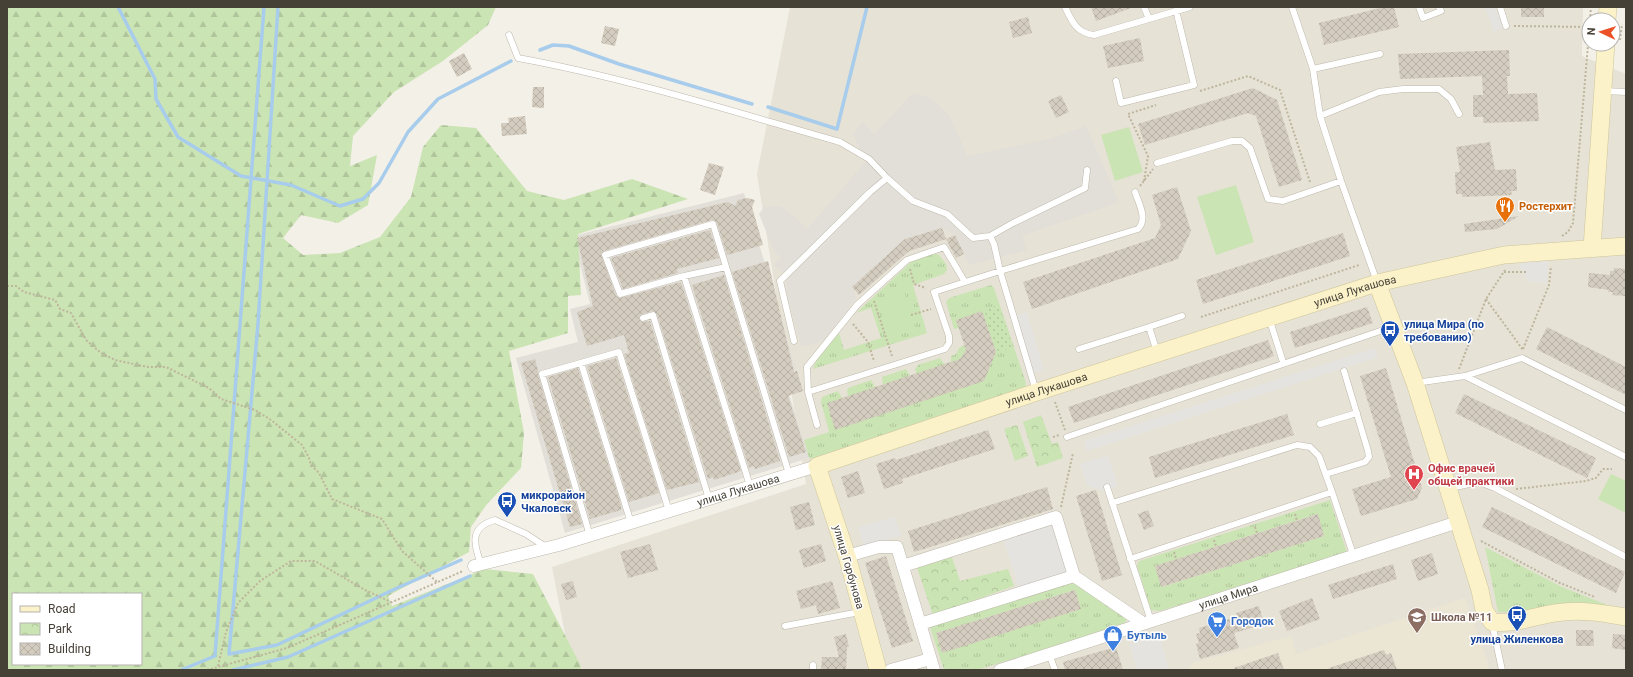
<svg xmlns="http://www.w3.org/2000/svg" width="1633" height="677" viewBox="0 0 1633 677" font-family="Roboto,sans-serif">
	<defs>
		<pattern id="grass-tufts" width="24" height="20" patternUnits="userSpaceOnUse"><rect width="24" height="20" fill="#cbe4b3"/><path d="M3 7l-1-3M5 7V3M7 7l1-3M15 17l-1-3M17 17v-4M19 17l1-3" fill="none" stroke="#b0c59b"/></pattern>
		<pattern id="forest-firs" width="22" height="20" patternUnits="userSpaceOnUse"><rect width="22" height="20" fill="#cbe4b3"/><path d="M5 1l3.5 6h-7zM16 11l3.5 6h-7z" fill="#b0c59b"/></pattern>
		<pattern id="park-crowns" width="20" height="18" patternUnits="userSpaceOnUse"><rect width="20" height="18" fill="#cbe4b3"/><path d="M2 6a3 3 0 1 1 6 0M12 15a3 3 0 1 1 6 0" fill="none" stroke="#b0c59b"/></pattern>
		<pattern id="garden-dots" width="8" height="8" patternUnits="userSpaceOnUse"><rect width="8" height="8" fill="#cbe4b3"/><path d="M2 2h.1M6 6h.1" fill="none" stroke="#b0c59b" stroke-width="1.8" stroke-linecap="round"/></pattern>
		<pattern id="building-cross-hatch" width="8" height="8" patternUnits="userSpaceOnUse"><rect width="8" height="8" fill="#d4ccbe"/><path d="M0 0l8 8M0 8l8-8" fill="none" stroke="#b7b0a4"/></pattern>
	</defs>
	<rect width="100%" height="100%" fill="#f3f0e8"/>
	<path fill="#e6e2d6" d="M790,7H1583L1582,56L1626,74V670H572L552,567L806,484L757,174Z"/>
	<path fill="#e2dfd9" d="M913,93L931,98L950,116L967,156L1050,139L1086,126L1119,202L1022,236L1026,250L969,265L955,235L942,228L905,239L852,287L856,298L824,340L816,344L801,346L786,291V274L774,265L781,258L774,251L759,214L764,207L780,206L793,215L807,229L866,161L853,134L863,121L874,134Z
		M744,193L796,369L783,375L809,458L565,533L516,358L578,342L570,309L590,304L573,236Z"/>
	<path fill="#ebe6d3" d="M1465,598L1490,670H1187L1193,663L1291,636L1296,654Z"/>
	<path fill="url(#grass-tufts)" fill-rule="evenodd" d="M932,253L939,255L946,264L947,270L944,274L913,285L927,333L813,369L817,359L839,333L844,350L881,338L871,308L856,313L911,262Z
		M991,285L994,288L1026,383L1025,388L817,459L809,458L804,440L829,432L821,402L822,397L838,391L842,398L848,396L847,391L848,388L871,380L875,387L883,385L882,377L906,369L910,376L916,374L915,369L918,365L940,358L944,364L951,362V356L956,354L959,348L965,345L959,328L954,329L946,302L949,298Z
		M1330,500L1347,552L1160,611L1151,610L1137,566L1139,561ZM1317,514L1324,536L1162,587L1155,566Z
		M1485,547L1562,587L1610,606L1601,608L1532,613L1498,612Z
		M1074,582L1127,618L1125,624L977,670H944L930,627ZM1075,590L1081,609L942,652L936,633Z"/>
	<path fill="url(#forest-firs)" fill-rule="evenodd" d="M7,7H496L488,25L443,61L394,92L353,136L350,166L377,155L368,205L338,223L301,215L283,238L303,255L340,253L380,237L411,197L423,147L441,125L476,128L527,191L564,200L632,179L688,199L578,234L581,295L568,296V333L509,351L524,433L521,468L487,504L471,527L469,552L388,596L392,606L485,569L533,574L580,664L581,670H7ZM13,594H141V664H13Z"/>
	<path fill="url(#park-crowns)" d="M1041,415L1052,444L1058,442L1063,458L1037,467L1023,422Z
		M1017,425L1028,456L1015,461L1004,429Z
		M951,554L960,581L1008,569L1014,586L933,615L917,568Z"/>
	<path fill="url(#garden-dots)" d="M999,305L1013,347L998,352L984,309Z"/>
	<path fill="#cbe4b3" d="M1129,127L1143,172L1115,181L1101,135Z
		M1236,185L1254,242L1216,255L1197,197Z
		M904,291L915,327L888,336L877,300Z
		M1611,474L1626,481V513L1598,499Z"/>
	<path fill="#e4e3df" d="M1485,7H1495L1503,28L1494,32Z
		M1520,260H1548L1547,283L1528,281L1520,268Z
		M1027,312L1044,370L1034,373L1017,315Z
		M1375,348L1378,357L1087,451L1084,441Z
		M1108,455L1118,486L1103,491L1087,485L1080,464Z
		M895,517L901,536L864,546L858,527Z
		M1056,517L1074,576L1020,592L1002,535Z
		M1159,635L1169,670H1137L1129,644Z"/>
	<g fill="none" stroke-linecap="round" stroke-linejoin="round">
		<path stroke="#a8cceb" stroke-width="3.5" d="M118,7L155,79L156,99L178,137L241,176L291,185L340,206L363,199L379,183L408,132L438,99L511,61
			M278,7L258,324L229,654L277,645L397,588L461,560
			M540,50L553,45L569,46L619,64L752,104
			M768,107L837,129L867,7
			M181,670L215,656L264,7
			M233,670L288,657L470,576"/>
	</g>
	<path fill="url(#building-cross-hatch)" d="M1091,7H1131V8L1096,21Z
		M1384,7H1394L1399,27L1324,45L1319,23Z
		M1521,7H1544V17H1521Z
		M1028,17L1032,33L1013,38L1009,22Z
		M605,26L619,29L615,46L601,43Z
		M1140,38L1144,61L1108,68L1103,46Z
		M1509,50L1510,76H1507L1508,94L1537,93L1539,121L1483,123V117H1473V95H1483L1482,76L1400,79L1398,54Z
		M464,53L472,69L457,77L449,61Z
		M533,87H544V108L532,107Z
		M1253,88L1277,100L1302,180L1279,187L1256,116L1248,113L1145,145L1138,124Z
		M1061,95L1069,112L1056,118L1048,101Z
		M525,116L527,134L502,136L501,123H509L508,118Z
		M1490,142L1495,170L1516,169L1517,191H1511L1512,195L1462,197V194H1456L1455,172H1460L1456,147Z
		M709,163L724,167L715,195L700,190Z
		M1177,187L1191,231L1178,259L1032,309L1023,282L1155,238L1161,225L1152,195Z
		M747,198L755,200L752,207L763,245L727,255L717,223L712,220L604,251L601,254L616,296L619,298L681,282L741,471L714,480L713,477L708,479L657,314L652,311L640,315L639,319L642,322L650,321L699,482L667,490L624,354L629,353L624,335L587,346L577,312L593,306L577,238L728,202L735,206L738,200Z
		M1519,216L1497,229L1465,232L1464,224Z
		M942,228L946,239L909,251L859,295L852,287L905,239Z
		M710,230L719,258L677,269L678,273L623,289L611,258Z
		M1343,233L1350,256L1203,304L1196,280Z
		M955,235L964,254L956,258L946,239Z
		M768,261L794,372L797,371L803,391L788,396L806,452L789,457L732,272Z
		M1614,268L1626,269V296L1612,295L1613,292H1608L1609,290L1588,287L1589,273L1610,275V271H1614Z
		M724,275L780,461L755,469L754,466L749,468L692,285Z
		M1367,307L1373,323L1295,348L1290,332Z
		M982,311L996,352L984,381L835,430L827,403L960,359L966,350L956,320Z
		M1547,327L1626,367V395L1536,349Z
		M1268,340L1274,356L1074,423L1068,407Z
		M616,358L659,493L629,502L587,366Z
		M535,359L538,371V375L582,524L570,527L521,363Z
		M578,368L621,505V510L590,519L548,377Z
		M1386,368L1422,488L1417,499L1361,516L1352,489L1391,477L1360,376Z
		M1464,394L1596,458L1587,478L1455,413Z
		M1287,414L1294,435L1155,478L1149,457Z
		M988,430L995,449L902,479L903,483L884,489L876,464L895,458L896,460Z
		M858,471L865,493L848,498L841,477Z
		M1047,487L1053,509L914,552L908,531Z
		M1096,490L1122,575L1102,581L1076,496Z
		M809,502L815,525L796,530L790,507Z
		M1492,507L1625,572L1616,593L1482,527Z
		M1148,510L1154,526L1144,530L1138,514Z
		M1318,514L1324,536L1161,587L1155,566Z
		M650,544L658,570L628,578L620,552Z
		M821,544L826,561L804,568L799,550Z
		M1432,553L1438,574L1418,581L1411,560Z
		M886,556L913,641L892,648L865,563Z
		M1393,564L1397,579L1333,599L1328,585Z
		M573,581L577,597L566,600L561,584Z
		M832,581L840,608L818,614L816,605L801,609L796,591Z
		M1075,590L1081,609L942,653L936,633Z
		M1312,598L1320,619L1287,631L1279,611Z
		M1259,606L1264,624L1234,633L1239,648L1200,659L1196,644L1199,643L1196,634L1200,633L1199,628L1237,617L1236,613Z
		M1576,630H1593L1594,646H1576Z
		M846,634L849,647H847L846,670H821L822,657H839L834,637Z
		M1613,634L1626,635V650L1612,648Z
		M1116,647L1123,670H1065L1063,662Z
		M1384,650L1386,655L1391,653L1397,670H1329V668Z
		M1278,653L1284,670H1234V668Z"/>
	<g fill="none" stroke-linecap="round" stroke-linejoin="round">
		<g stroke="#beb8ab" stroke-width="7">
			<path id="lane" d="M1065,7C1072,22 1077,33 1094,35L1190,7
				M1144,7L1149,19
				M1292,7L1313,69L1320,116L1341,181L1377,282
				M1419,7L1423,18L1441,11L1439,7
				M1500,7L1506,26
				M509,35L518,58C627,78 734,112 840,142L869,159L887,178L913,201L947,214L973,238L990,236L1013,223L1085,188L1087,170
				M1313,69L1380,54
				M1116,81L1121,103L1194,85L1176,10
				M1603,91L1626,92
				M1320,116L1379,92L1403,89H1439L1451,99L1459,114
				M1157,163L1232,141H1242L1250,148L1268,199L1283,201L1341,181
				M990,236L994,244L1000,271L1138,229C1148,219 1139,204 1135,192
				M726,267L684,276L620,294L605,255L713,224L789,474
				M684,276L750,486
				M643,318L653,315L709,499
				M1269,318L1283,362
				M1149,327L1182,316
				M794,341L780,281L870,192L887,178
				M1079,349L1149,327L1157,352
				M581,363L631,523
				M1465,376L1522,358L1626,410
				M1415,383L1465,376L1626,457
				M808,392L807,367L857,305L907,260L944,247L965,282
				M1320,424L1357,413
				M817,425L808,392L945,349L949,343V336L934,292L1000,271L1036,391
				M1067,437L1392,327
				M1326,474L1365,462L1369,457L1368,451L1344,371
				M1107,487L1151,621
				M1450,488L1479,482L1495,488L1626,557
				M1112,503L1297,445L1310,447L1319,456L1332,492
				M590,536L542,374L619,352L669,511
				M1130,559L1332,492L1354,557
				M481,564C473,543 470,527 495,520L526,534L546,547
				M1492,623L1502,670
				M785,626L860,612
				M1049,654L1055,670
				M813,670V665"/>
		</g>
		<g stroke="#beb8ab" stroke-width="13">
			<g id="street">
				<path d="M847,556L879,547H897L934,670"/>
				<path id="s1" d="M474,566L559,545L817,466"/>
				<path d="M903,566L1056,517L1074,576"/>
				<path d="M920,624L1074,576L1143,623"/>
				<path d="M891,670L930,659"/>
				<path id="s2" d="M1000,670L1458,522"/>
			</g>
		</g>
		<g stroke="#cfc59a" stroke-width="18">
			<g id="secondary">
				<path d="M1607,20L1608,7"/>
				<path d="M1592,248L1606,44"/>
				<path d="M1377,283L1415,383L1480,590L1484,610L1492,622C1514,625 1534,616 1555,613C1580,609 1602,613 1626,617"/>
				<path id="s3" d="M878,670L847,556L817,466L1037,392L1377,283L1504,255L1626,246"/>
			</g>
		</g>
		<path stroke="#beb59d" stroke-width="2" stroke-dasharray="2 2" stroke-linecap="butt" d="M1590,20L1591,7
			M1514,26L1589,27
			M1620,40L1622,24
			M1200,91L1248,76L1280,90L1310,182
			M1144,181L1148,156L1128,114L1156,105
			M1140,186L1153,169
			M1562,236L1568,232L1573,223L1589,33
			M910,269L914,284L926,288
			M1504,272H1528
			M7,286H16L24,292L55,300L60,309L71,313L86,340L101,353L115,360L148,367H166L209,388L221,399L255,410L271,420L302,445L309,458L311,465L319,473L332,499L382,519L402,551L437,582
			M1486,299L1523,350
			M874,301L892,356
			M911,315L931,309
			M1201,317L1359,265
			M853,324L868,342L874,361
			M1523,349L1549,285L1551,266
			M1459,369L1486,299L1505,270
			M1055,402L1065,430
			M1053,437L1059,435
			M1516,489L1586,481L1596,478L1603,469H1612
			M1061,507L1073,453
			M1295,514L1297,521
			M1255,527L1257,533
			M1214,540L1216,546
			M1481,541L1560,583L1595,597
			M1174,552L1176,559
			M218,666L226,632L238,603L260,581L291,561H315L365,590L391,602
			M207,670L287,648L463,571"/>
		<use href="#lane" stroke="#fff" stroke-width="6"/>
		<use href="#street" stroke="#fff" stroke-width="12"/>
		<use href="#secondary" stroke="#fbf2ca" stroke-width="17"/>
	</g>
	<defs>
		<g id="restaurant-pin" transform="scale(1)"><path d="M0 17L-7.5 6A9.5 9.5 0 1 1 7.5 6Z" fill="#e8710a" stroke="#fff"/><path d="M-5-6h1v4h1v-4h1v4h1v-4h1v5L-1.5 .5V6h-2V.5L-5-1ZM5-6V6H3V1.5H1.5Q1.5-4 5-6Z" fill="#fff"/></g>
		<g id="bus-pin" transform="scale(1)"><path d="M0 17L-7.5 6A9.5 9.5 0 1 1 7.5 6Z" fill="#1a4fb4" stroke="#fff"/><path d="M-5-6H5V4H4V6H2V4H-2V6H-4V4H-5ZM-3.5-4V0h7V-4ZM-3.5 1.2v1.5H-2V1.2ZM2 1.2v1.5H3.5V1.2Z" fill="#fff"/></g>
		<g id="hospital-pin" transform="scale(1)"><path d="M0 17L-7.5 6A9.5 9.5 0 1 1 7.5 6Z" fill="#e0444e" stroke="#fff"/><path d="M-5-5h3v3.5h4V-5h3V5h-3V1.5h-4V5h-3Z" fill="#fff"/></g>
		<g id="school-pin" transform="scale(1)"><path d="M0 17L-7.5 6A9.5 9.5 0 1 1 7.5 6Z" fill="#8d6e63" stroke="#fff"/><path d="M0-5L7-2L0 1L-7-2ZM-4 1L0 2.5L4 1V4Q0 6-4 4Z" fill="#fff"/></g>
		<g id="supermarket-pin" transform="scale(1)"><path d="M0 17L-7.5 6A9.5 9.5 0 1 1 7.5 6Z" fill="#3f7fe0" stroke="#fff"/><path d="M-6-5.5h2.5l.6 2H6L4.5 2H-2.5L-4.4-4H-6ZM-1.5 3.2a1.3 1.3 0 1 0 .1 0ZM3 3.2a1.3 1.3 0 1 0 .1 0Z" fill="#fff"/></g>
		<g id="shop-pin" transform="scale(1)"><path d="M0 17L-7.5 6A9.5 9.5 0 1 1 7.5 6Z" fill="#3f7fe0" stroke="#fff"/><path d="M-5-2.5h2.3a2.7 3.5 0 0 1 5.4 0H5L5.5 6h-11ZM-1.5-2.5h3a1.5 2.3 0 0 0-3 0Z" fill="#fff"/></g>
	</defs>
	<g fill-rule="evenodd">
		<use href="#restaurant-pin" x="1505" y="206"/>
		<use href="#bus-pin" x="1390" y="330"/>
		<use href="#hospital-pin" x="1414" y="474"/>
		<use href="#bus-pin" x="507" y="501"/>
		<use href="#bus-pin" x="1517" y="615"/>
		<use href="#school-pin" x="1417" y="617"/>
		<use href="#supermarket-pin" x="1217" y="621"/>
		<use href="#shop-pin" x="1113" y="635"/>
	</g>
	<g text-anchor="middle" stroke-width="3" stroke-linejoin="round" paint-order="stroke">
		<g font-size="11" font-weight="bold" fill="#c56008" stroke="#fff" text-anchor="start">
			<text x="1519" y="210">Ростерхит</text>
		</g>
		<g font-size="11" fill="#464137" stroke="#fff">
			<text dy="4" stroke="none"><textPath href="#s3" startOffset="779">улица Лукашова</textPath></text>
			<text dy="4" stroke="none"><textPath href="#s3" startOffset="455">улица Лукашова</textPath></text>
			<text dy="4" stroke="none"><textPath href="#s1" startOffset="275">улица Лукашова</textPath></text>
			<text transform="translate(849 567) rotate(74)" y="4">улица Горбунова</text>
			<text dy="4" stroke="none"><textPath href="#s2" startOffset="240">улица Мира</textPath></text>
		</g>
		<g font-size="11" font-weight="bold" fill="#164399" stroke="#fff" text-anchor="start">
			<text x="1404" y="328">улица Мира (по<tspan x="1404" dy="13">требованию)</tspan></text>
			<text x="521" y="499">микрорайон<tspan x="521" dy="13">Чкаловск</tspan></text>
			<text x="1517" y="643" text-anchor="middle">улица Жиленкова</text>
		</g>
		<g font-size="11" font-weight="bold" fill="#be3a42" stroke="#fff" text-anchor="start">
			<text x="1428" y="472">Офис врачей<tspan x="1428" dy="13">общей практики</tspan></text>
		</g>
		<g font-size="11" font-weight="bold" fill="#785e54" stroke="#fff" text-anchor="start">
			<text x="1431" y="621">Школа №11</text>
		</g>
		<g font-size="11" font-weight="bold" fill="#366cbe" stroke="#fff" text-anchor="start">
			<text x="1231" y="625">Городок</text>
			<text x="1127" y="639">Бутыль</text>
		</g>
	</g>
	<rect width="1633" height="677" fill="none" stroke="#464137" stroke-width="16"/>
	<rect x="12" y="593" width="130" height="72" fill="#ffffff" stroke="#b5b3af"/>
	<rect x="20" y="606" width="20" height="6" fill="#fbf2ca" stroke="#b5b3af"/>
	<text x="48" y="613" font-size="12" fill="#464137">Road</text>
	<rect x="20" y="623" width="20" height="12" fill="url(#park-crowns)" stroke="#b5b3af"/>
	<text x="48" y="633" font-size="12" fill="#464137">Park</text>
	<rect x="20" y="643" width="20" height="12" fill="url(#building-cross-hatch)" stroke="#b5b3af"/>
	<text x="48" y="653" font-size="12" fill="#464137">Building</text>
	<g transform="translate(1601 32) rotate(274)"><circle r="19" fill="#ffffff" stroke="#b5b3af"/>
	<path d="M0-3L7 15L0 10L-7 15Z" fill="#eb5027"/>
	<text y="-6" font-size="11" font-weight="bold" text-anchor="middle" fill="#464137">N</text>
	</g>
</svg>
